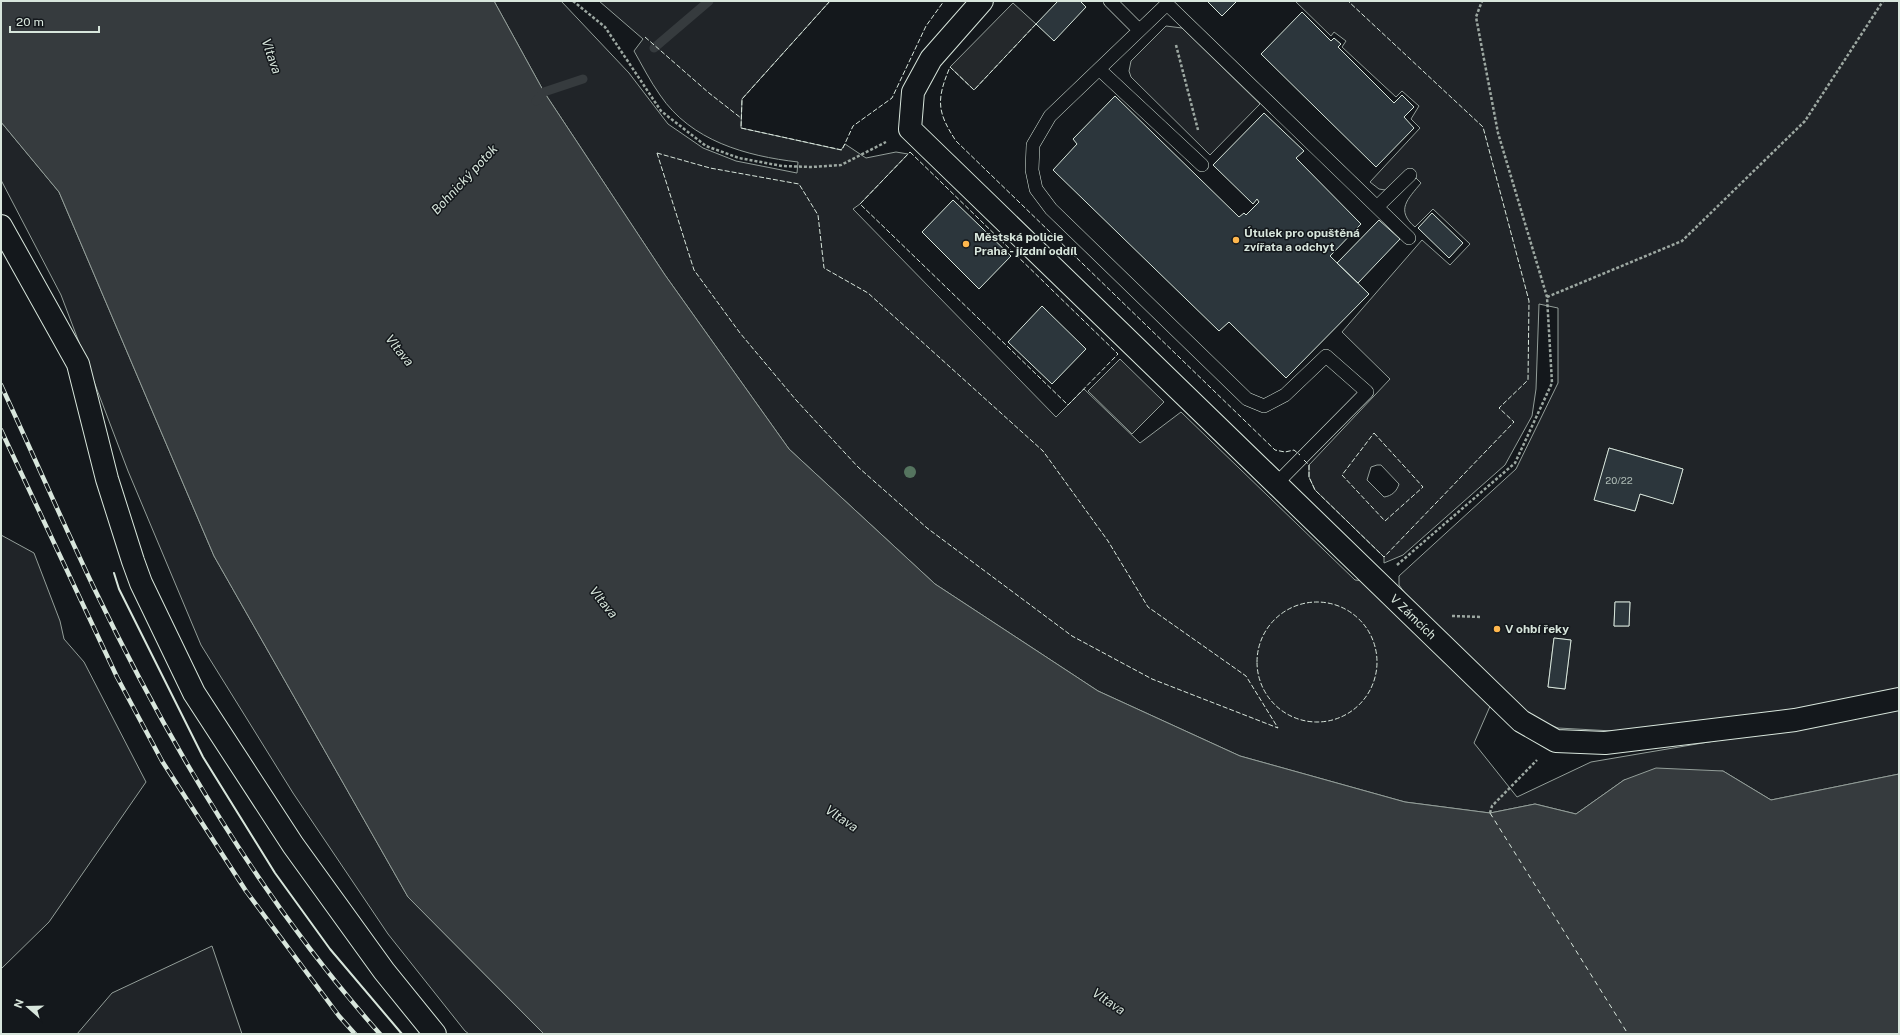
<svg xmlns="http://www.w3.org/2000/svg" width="1900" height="1035" viewBox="0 0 1900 1035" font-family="'Public Sans',sans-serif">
	<rect width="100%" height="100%" fill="#14181c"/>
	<path fill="#202428" stroke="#939e99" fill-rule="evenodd" d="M494,1H561L629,73L668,124L703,148L736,161L797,173L798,162C746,156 691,141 660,95C650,81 642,65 634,51L643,39L599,1H830L742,99L741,128L841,150L845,144L866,158L896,152L908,154L860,204L853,209L1056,417L1084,389L1140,443L1181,412L1355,580L1366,581L1491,704L1474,743L1517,797L1591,762L1785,729L1899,706V774L1771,800L1723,771L1624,780L1576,814L1535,804L1490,813L1405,802L1240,756L1098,691L935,584L789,449L665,275L544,92Z
		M1295,1H1899V694L1766,717L1613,731L1558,728L1531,718L1506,699L1404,592L1399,585V576L1516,469L1558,383V308L1539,304L1536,389L1532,416L1505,465L1403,555L1384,563V557L1315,490L1309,477V465L1390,379L1342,332L1422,240L1450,265L1470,244L1433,209L1415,227C1395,210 1408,199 1421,183L1409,171L1385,190L1379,189L1370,182L1420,128L1411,119L1419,106L1402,91L1396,97L1342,47L1346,41L1334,32L1331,36ZM1609,448L1683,469L1673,503L1640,494L1635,511L1595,500ZM1377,465H1381L1399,484C1397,491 1392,496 1384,497L1367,480L1371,467ZM1615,602H1630L1629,626H1614ZM1554,638L1571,640L1565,689L1548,687Z
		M1166,26L1182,28L1260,104L1210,155L1131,77L1129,71L1131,61Z
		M1,122L59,192L214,556L408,897L544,1034H469L465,1031L388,934L293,793L201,645L128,471L61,295L1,180Z
		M1,535L34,553L60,621L64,639L84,662L146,782L49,922L1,969Z
		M212,946L242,1034H77L112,993Z"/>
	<path fill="#24282b" stroke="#939e99" d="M1013,3L1036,24L974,90L950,67Z
		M1120,359L1164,402L1132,434L1088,391Z"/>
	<path fill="#363b3e" stroke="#939e99" d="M1,1H494L544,92L665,275L789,449L935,584L1098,691L1240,756L1405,802L1490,813L1535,804L1576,814L1624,780L1656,768L1723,771L1771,800L1899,774V1034H544L408,897L214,556L59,192L1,122Z"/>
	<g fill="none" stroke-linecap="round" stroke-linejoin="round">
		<path stroke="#363b3e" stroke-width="9" d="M654,48L709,1
			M536,101L544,92L583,79"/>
		<path stroke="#d8e6dc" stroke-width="1" stroke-dasharray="5 4" stroke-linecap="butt" d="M1490,813L1628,1034"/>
	</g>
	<path fill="#2c363c" stroke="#d8e6dc" d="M1058,1H1080L1086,7L1054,41L1036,24Z
		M1207,1H1237L1222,16Z
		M1302,12L1331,41L1334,38L1341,44L1338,47L1394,103L1402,95L1414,107L1404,117L1414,128L1376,167L1261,54Z
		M1115,96L1239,217L1244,213L1246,215L1259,202L1257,199L1253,204L1213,165L1264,113L1304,151L1296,158L1361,224L1330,256L1369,294L1286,378L1229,322L1219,331L1053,170L1077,144L1073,139Z
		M953,200L1011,256L979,289L922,232Z
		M1432,213L1463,243L1449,258L1418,228Z
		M1379,220L1400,239L1358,283L1337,263Z
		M1042,306L1086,349L1052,384L1008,342Z
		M1609,448L1683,469L1673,504L1640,494L1635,511L1594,500Z
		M1615,602H1630L1629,626H1614Z
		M1554,638L1571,640L1565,689L1548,687Z"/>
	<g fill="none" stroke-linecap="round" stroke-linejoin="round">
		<g stroke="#d8e6dc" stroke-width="14">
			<path id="lane" d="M1110,1L1139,30
				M1099,69L1202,165
				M1377,207L1410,175
				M1276,484L1367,392L1326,356L1285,395L1264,406L1247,399L1051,209L1036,189L1032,170L1033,145L1050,116L1167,4L1409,238"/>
		</g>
		<g stroke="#d8e6dc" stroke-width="24">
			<path id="street" d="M982,1L931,59L913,92L910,129L1521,721L1556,741L1605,743L1795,720L1899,699"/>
		</g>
		<g stroke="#d8e6dc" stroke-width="24">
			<path id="secondary" d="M1,226L78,364L107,479L133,561L141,583L194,693L293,845L384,971L435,1034"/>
		</g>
		<path stroke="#9da8a2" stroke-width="2.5" stroke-dasharray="3 2" stroke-linecap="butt" d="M573,1L605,27L661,111L706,146L739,158L782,166L812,167L841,165L886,142
			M1176,45L1198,130
			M1547,297L1682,241L1805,121L1883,1
			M1397,565L1515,463L1552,383L1547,297L1498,133L1476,17L1482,1
			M1452,616L1482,617
			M1490,813L1492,806L1537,760"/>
		<use href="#lane" stroke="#14181c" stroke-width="13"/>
		<use href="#street" stroke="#14181c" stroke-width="22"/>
		<use href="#secondary" stroke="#14181c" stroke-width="22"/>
		<g stroke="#d8e6dc" stroke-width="4.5">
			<path id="rail" d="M1,385C32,452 62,521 94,588C169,744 265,905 380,1034
				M1,430L117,677L162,761L246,891L339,1016L355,1034"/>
		</g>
		<use href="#rail" stroke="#14181c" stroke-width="3" stroke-dasharray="9" stroke-linecap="butt"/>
		<path stroke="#d8e6dc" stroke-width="1" stroke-dasharray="5 2" stroke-linecap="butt" d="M830,1L742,99L741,128L842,150L853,126L892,98L926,26L944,1
			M1036,24L974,90L950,67C936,100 937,112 956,141L1275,450L1285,452L1294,450L1300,455
			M645,37L709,93L741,118
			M910,152L1118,354L1068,405L860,204Z
			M657,153L710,168L799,184L818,215L824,268L868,293L1043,451L1108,541L1148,607L1246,676L1278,728L1152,679L1072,636L927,528L858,467L796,400L740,333L694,270Z
			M1374,433L1423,487L1385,521L1342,475Z
			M1304,460L1309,465V477L1315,490L1384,557L1514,422L1499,408L1528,380L1529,301L1483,127L1348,1
			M1257 662a60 60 0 1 1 120 0a60 60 0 1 1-120 0Z"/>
		<path stroke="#d8e6dc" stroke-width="2" d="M114,573L119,589L203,757L275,873L330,949L402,1034"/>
	</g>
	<circle fill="#55745f" cx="910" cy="472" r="6"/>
	<g fill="#ffb74d" stroke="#14181c" stroke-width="1.5">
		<circle cx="1236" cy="240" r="4"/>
		<circle cx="966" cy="244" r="4"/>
		<circle cx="1497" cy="629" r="4"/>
	</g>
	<g text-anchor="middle" stroke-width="3" stroke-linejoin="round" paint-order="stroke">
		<g font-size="10" fill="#adbab4">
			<text x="1619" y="484">20/22</text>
		</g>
		<g font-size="12" font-weight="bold" fill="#d8e6dc" stroke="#14181c" text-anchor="start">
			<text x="1244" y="237">Útulek pro opuštěná<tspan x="1244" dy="14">zvířata a odchyt</tspan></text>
			<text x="974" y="241">Městská policie<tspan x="974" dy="14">Praha - jízdní oddíl</tspan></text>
			<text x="1505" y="633">V ohbí řeky</text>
		</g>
		<g font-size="12" fill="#d8e6dc" stroke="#14181c">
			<text transform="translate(1413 617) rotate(44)" y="4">V Zámcích</text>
		</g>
		<g font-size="13" font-style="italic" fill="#d8e6dc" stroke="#14181c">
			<text transform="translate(272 56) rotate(71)" y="5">Vltava</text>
			<text transform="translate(464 179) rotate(-47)" y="5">Bohnický potok</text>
			<text transform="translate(400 350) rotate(51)" y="5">Vltava</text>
			<text transform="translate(604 602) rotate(51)" y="5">Vltava</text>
			<text transform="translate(842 818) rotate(34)" y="5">Vltava</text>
			<text transform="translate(1109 1001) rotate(34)" y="5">Vltava</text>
		</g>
	</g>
	<rect width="1900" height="1035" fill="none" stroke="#d8e6dc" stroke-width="4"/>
	<g transform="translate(28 1007) rotate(290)" stroke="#14181c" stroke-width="3" paint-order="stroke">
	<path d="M0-3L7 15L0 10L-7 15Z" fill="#d8e6dc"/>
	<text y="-6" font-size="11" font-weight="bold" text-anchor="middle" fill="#d8e6dc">N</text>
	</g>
	<path d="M10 26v6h89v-6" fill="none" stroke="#d8e6dc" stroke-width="2"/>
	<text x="16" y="26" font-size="12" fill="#d8e6dc" stroke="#14181c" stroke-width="3" paint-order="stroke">20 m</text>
</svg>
